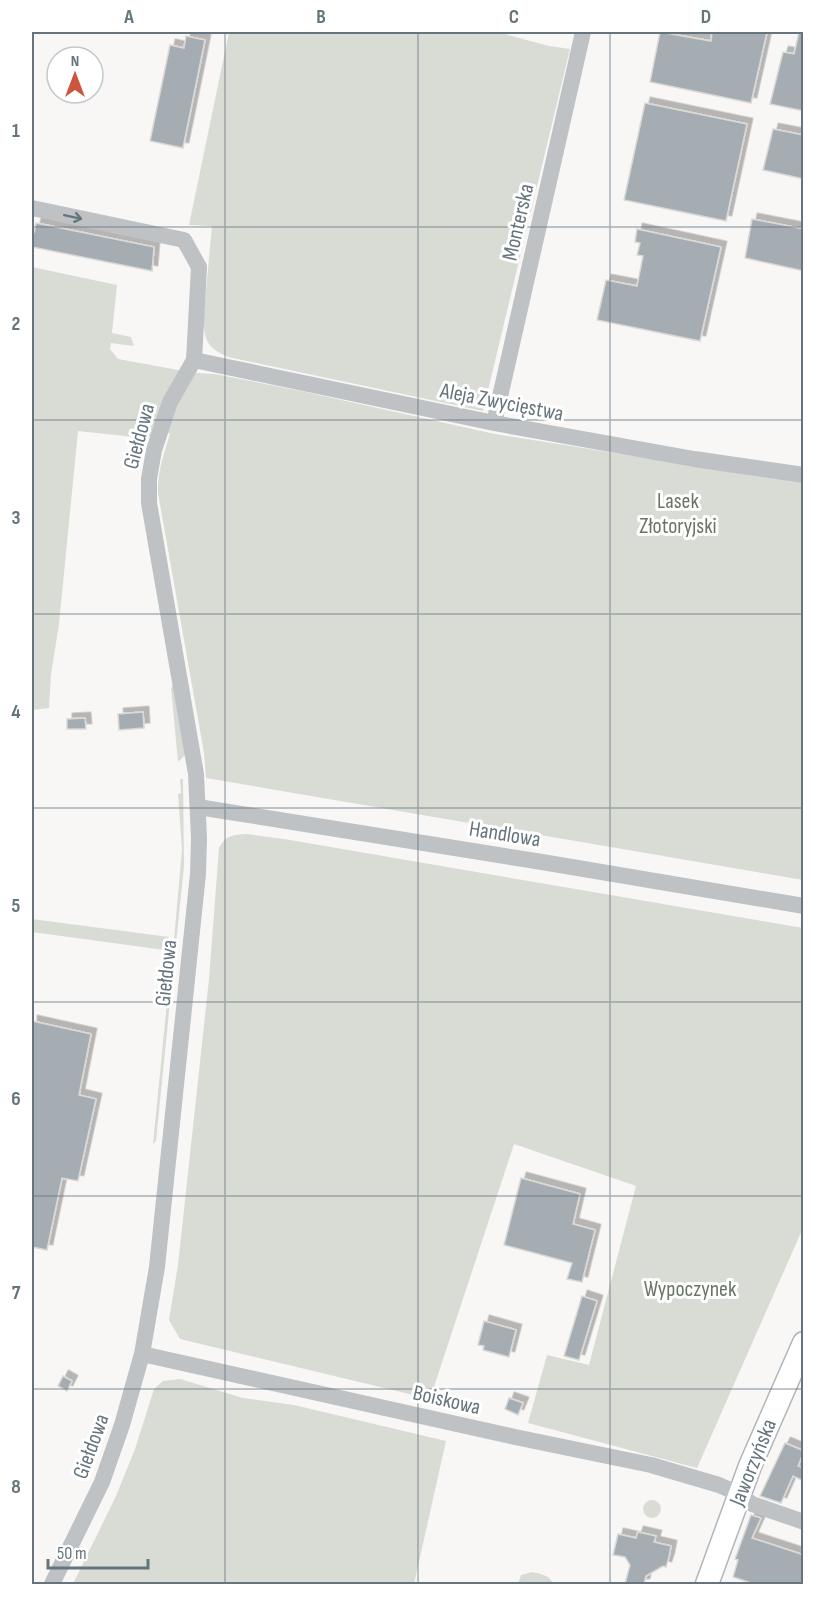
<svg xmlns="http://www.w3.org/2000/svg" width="835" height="1616" viewBox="0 0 835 1616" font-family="'Sofia Sans Condensed',sans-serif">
	<defs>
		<filter id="shadow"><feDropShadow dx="5.5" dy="-5.5" stdDeviation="0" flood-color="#0004"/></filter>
	</defs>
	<rect width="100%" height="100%" fill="#f8f7f6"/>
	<path fill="#d8dcd5" d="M229,32H497L549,46L570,49L483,411L228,357C209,348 206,344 203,323L212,226L189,225Z
		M32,267L117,285L112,333L131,337L134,346L111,343L110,349L118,359L195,373L215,374L301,391L495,434L803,483V880L206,778L204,753L158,493C158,467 164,456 170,433L143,438L78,431L59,624L51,674L49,708L32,710Z
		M173,686L185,755L178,762L171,688Z
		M180,779H183L184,866L172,982L169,981L172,951L32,932V919L169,937L168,946L174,940L182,849L178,794L181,793Z
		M247,834L284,839L803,928V1228L697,1468L528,1423L547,1355L589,1365L636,1186L514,1144L430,1399L180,1339L169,1320L178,1265L209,979L219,848C226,835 232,835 247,834Z
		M168,992H171L156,1141L153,1144Z
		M180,1379L243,1398L294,1405L446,1441L414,1584H73L116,1496L135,1449L154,1389L163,1381Z
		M643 1509a9 9 0 1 1 18 0a9 9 0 1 1-18 0Z
		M532,1572C541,1574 550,1575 553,1584H518L521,1575Z"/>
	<path fill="#a5adb2" stroke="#d9d9d8" stroke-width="1.5" filter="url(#shadow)" d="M660,32L711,41L712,32H767L751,103L650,82Z
		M799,32H804V111L770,104L783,52L794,54Z
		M186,36L205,40L183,148L150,141L170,45L184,48Z
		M645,103L747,124L726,221L624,200Z
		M773,129L804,135V179L763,170Z
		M752,219L804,229V271L745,258Z
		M36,223L154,247L152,271L32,247V233H34Z
		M637,229L721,247L700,341L597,320L606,280L637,286L643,256L637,255L640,243L635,242Z
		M143,712L144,728L119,730L118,714Z
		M85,718L86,729H67V719Z
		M32,1021L91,1034L79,1095L96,1099L78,1181L62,1178L47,1250L32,1247Z
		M521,1178L580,1194L573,1224L595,1230L582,1282L567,1279L572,1263L504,1245Z
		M582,1296L597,1301L579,1360L564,1356Z
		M484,1321L516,1330L509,1357L483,1350L484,1346L478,1345Z
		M63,1376L72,1381L67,1391L58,1386Z
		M509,1398L523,1403L518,1415L505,1409Z
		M785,1443L804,1451L798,1466L804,1468V1481L793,1476L781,1503L760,1496Z
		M751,1515L761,1518L752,1538L804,1555V1584H754L733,1577L738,1560L735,1559Z
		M638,1532L656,1536L654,1542L671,1546L669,1557L666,1567L663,1566L646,1576L644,1584H625L630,1565L625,1557L613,1555L618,1534L636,1538Z"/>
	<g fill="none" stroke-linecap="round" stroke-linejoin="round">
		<g stroke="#b0b6ba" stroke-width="25">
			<path id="secondary" d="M707,1584L750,1466L804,1343"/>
		</g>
		<path stroke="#bec2c5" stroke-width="16" d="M32,208L184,240L199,267L194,360L170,402L154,450L149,479V503L196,774L199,838L198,874L157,1267L142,1354L122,1425L102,1482L52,1584
			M194,360L494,423L694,459L804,475
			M494,423L583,32
			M198,807L542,862L804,906
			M142,1354L515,1437L651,1465L719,1485L739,1494L752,1504L804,1522"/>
		<use href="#secondary" stroke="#fff" stroke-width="22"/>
	</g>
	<defs><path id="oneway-shaft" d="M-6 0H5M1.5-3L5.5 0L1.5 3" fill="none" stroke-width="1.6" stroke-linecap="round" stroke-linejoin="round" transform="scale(1.5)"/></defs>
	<use stroke="#66757d" href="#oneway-shaft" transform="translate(73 217) rotate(12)"/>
	<path fill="none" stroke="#66757d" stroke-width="1.5" stroke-opacity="0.55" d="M225,32V1584M418,32V1584M610,32V1584M32,227H804M32,420H804M32,614H804M32,808H804M32,1002H804M32,1196H804M32,1389H804"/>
	<g text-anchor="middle" stroke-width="6" stroke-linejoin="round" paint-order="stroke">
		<g font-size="22" fill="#66757d" stroke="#fff">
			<text transform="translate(517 222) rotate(-77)" y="8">Monterska</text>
			<text transform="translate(502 401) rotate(11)" y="8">Aleja Zwycięstwa</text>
			<text transform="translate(138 436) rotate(-75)" y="8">Giełdowa</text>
			<text transform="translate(505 833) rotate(9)" y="8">Handlowa</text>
			<text transform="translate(165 973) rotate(-84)" y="8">Giełdowa</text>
			<text transform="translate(447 1399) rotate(13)" y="8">Boiskowa</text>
			<text transform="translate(90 1446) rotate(-70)" y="8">Giełdowa</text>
			<text transform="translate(752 1462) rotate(-68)" y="8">Jaworzyńska</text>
		</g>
		<g font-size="22" fill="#697665" stroke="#fff">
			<text x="678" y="508">Lasek<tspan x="678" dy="25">Złotoryjski</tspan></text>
			<text x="690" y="1296">Wypoczynek</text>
		</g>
	</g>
	<rect width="835" height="1616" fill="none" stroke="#ffffff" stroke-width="66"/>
	<g transform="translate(75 75)"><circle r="28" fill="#ffffff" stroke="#c2c8cb" stroke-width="1.5"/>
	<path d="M0-4.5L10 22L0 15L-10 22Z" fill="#cd5540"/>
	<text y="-9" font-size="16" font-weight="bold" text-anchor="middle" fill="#66757d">N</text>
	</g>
	<path d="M48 1559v9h100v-9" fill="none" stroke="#66757d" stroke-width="3"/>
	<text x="57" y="1559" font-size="18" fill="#66757d" stroke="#ffffff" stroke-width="4.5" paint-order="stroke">50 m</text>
	<rect x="33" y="33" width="769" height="1550" fill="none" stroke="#66757d" stroke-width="2"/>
	<g font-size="20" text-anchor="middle" font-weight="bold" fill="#66757d">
		<text x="129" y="23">A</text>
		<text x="321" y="23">B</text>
		<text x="514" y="23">C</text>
		<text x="706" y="23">D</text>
		<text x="16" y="137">1</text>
		<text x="16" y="330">2</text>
		<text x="16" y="524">3</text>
		<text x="16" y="718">4</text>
		<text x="16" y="912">5</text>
		<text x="16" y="1105">6</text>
		<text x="16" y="1299">7</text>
		<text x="16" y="1493">8</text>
	</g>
</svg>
